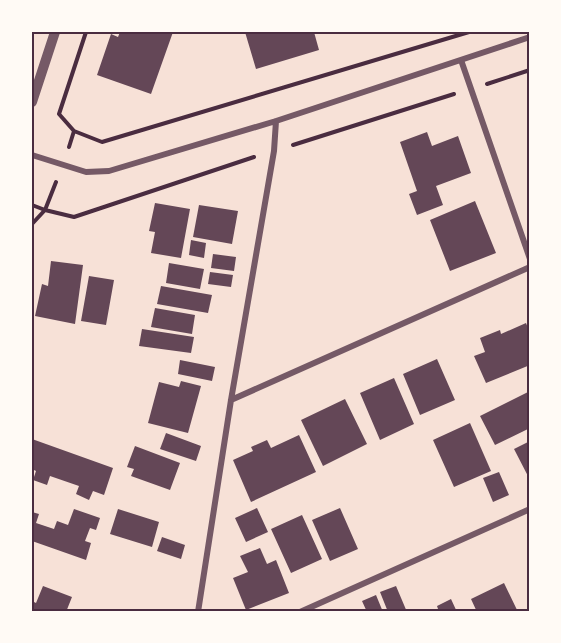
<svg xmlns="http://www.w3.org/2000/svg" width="561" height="643" viewBox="0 0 561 643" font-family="Quicksand,sans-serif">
	<rect width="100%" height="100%" fill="#f7e1d7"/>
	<path fill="#644757" d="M120,32H173L151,94L97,75L111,34L118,37Z
		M245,32H314L319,50L256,69Z
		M427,132L432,146L458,136L471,173L436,186L443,205L417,215L409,194L417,191L400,142Z
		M475,201L496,253L450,271L430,220Z
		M155,203L190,209L181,258L151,253L155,232L149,231Z
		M199,205L238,211L232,244L193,237Z
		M191,240L206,243L204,258L189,255Z
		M213,254L236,257L234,271L211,268Z
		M51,261L83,265L75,324L35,316L42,284L48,286Z
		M169,263L204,269L200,289L166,283Z
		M210,272L233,275L231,287L208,284Z
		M89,276L114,280L106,325L81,321Z
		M161,286L212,295L208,313L157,304Z
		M155,308L195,315L192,334L151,327Z
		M526,323L530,333V365L486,383L474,356L485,352L480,338L500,330L501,334Z
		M142,329L194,337L191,353L139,346Z
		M437,359L455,400L420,415L403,374Z
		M180,360L215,367L212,381L178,374Z
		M394,378L414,424L380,440L360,393Z
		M181,381L201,386L188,433L148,423L159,382L179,387Z
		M530,391V428L495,445L480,416Z
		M345,399L367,444L323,466L301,420Z
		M470,423L491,471L454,487L433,440Z
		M166,433L201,446L196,461L160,449Z
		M299,435L316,472L251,502L233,460L253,451L251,447L267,440L271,448Z
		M32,439L113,468L104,495L93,491L89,500L76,494L79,486L50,476L47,485L33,480L36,471L32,469Z
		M530,441V480L514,449Z
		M135,446L180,463L170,490L131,476L134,469L127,467Z
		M499,472L509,495L493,502L483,478Z
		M257,508L268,532L246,542L235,518Z
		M340,508L358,549L330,561L312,520Z
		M74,509L100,518L96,530L90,528L85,541L91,543L86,560L32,541V512L39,514L36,523L54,529L57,521L68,525Z
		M118,509L159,522L152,547L110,534Z
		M302,515L322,559L291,573L271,529Z
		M162,537L185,545L181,559L157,551Z
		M260,548L267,564L276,560L289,593L246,610L233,578L248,572L240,556Z
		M504,583L518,612H477L471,599Z
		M43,586L72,597L66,612H32V601L36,603Z
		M396,586L407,612H388L380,592Z
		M376,595L383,612H367L362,601Z
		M451,599L457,612H439L437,606Z"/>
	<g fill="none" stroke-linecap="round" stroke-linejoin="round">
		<path stroke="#4a2c40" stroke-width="4" d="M86,32L59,114L74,131L102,142L469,32
			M487,84L530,70
			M293,145L454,94
			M69,147L74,131
			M32,205L45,210L56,182
			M32,224L45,210L74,217L254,157"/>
		<path stroke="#755966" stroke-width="6" d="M461,60L530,259
			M32,155L86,172L109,171L276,121L530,37
			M231,400L530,267
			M198,612L231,400L274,151L276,121
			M300,612L530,509"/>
		<path stroke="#755966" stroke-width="10" d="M32,102L55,32"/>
	</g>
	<rect width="561" height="643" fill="none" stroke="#fffaf5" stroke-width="66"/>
	<rect x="33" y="33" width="495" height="577" fill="none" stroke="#4a2c40" stroke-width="2"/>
</svg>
